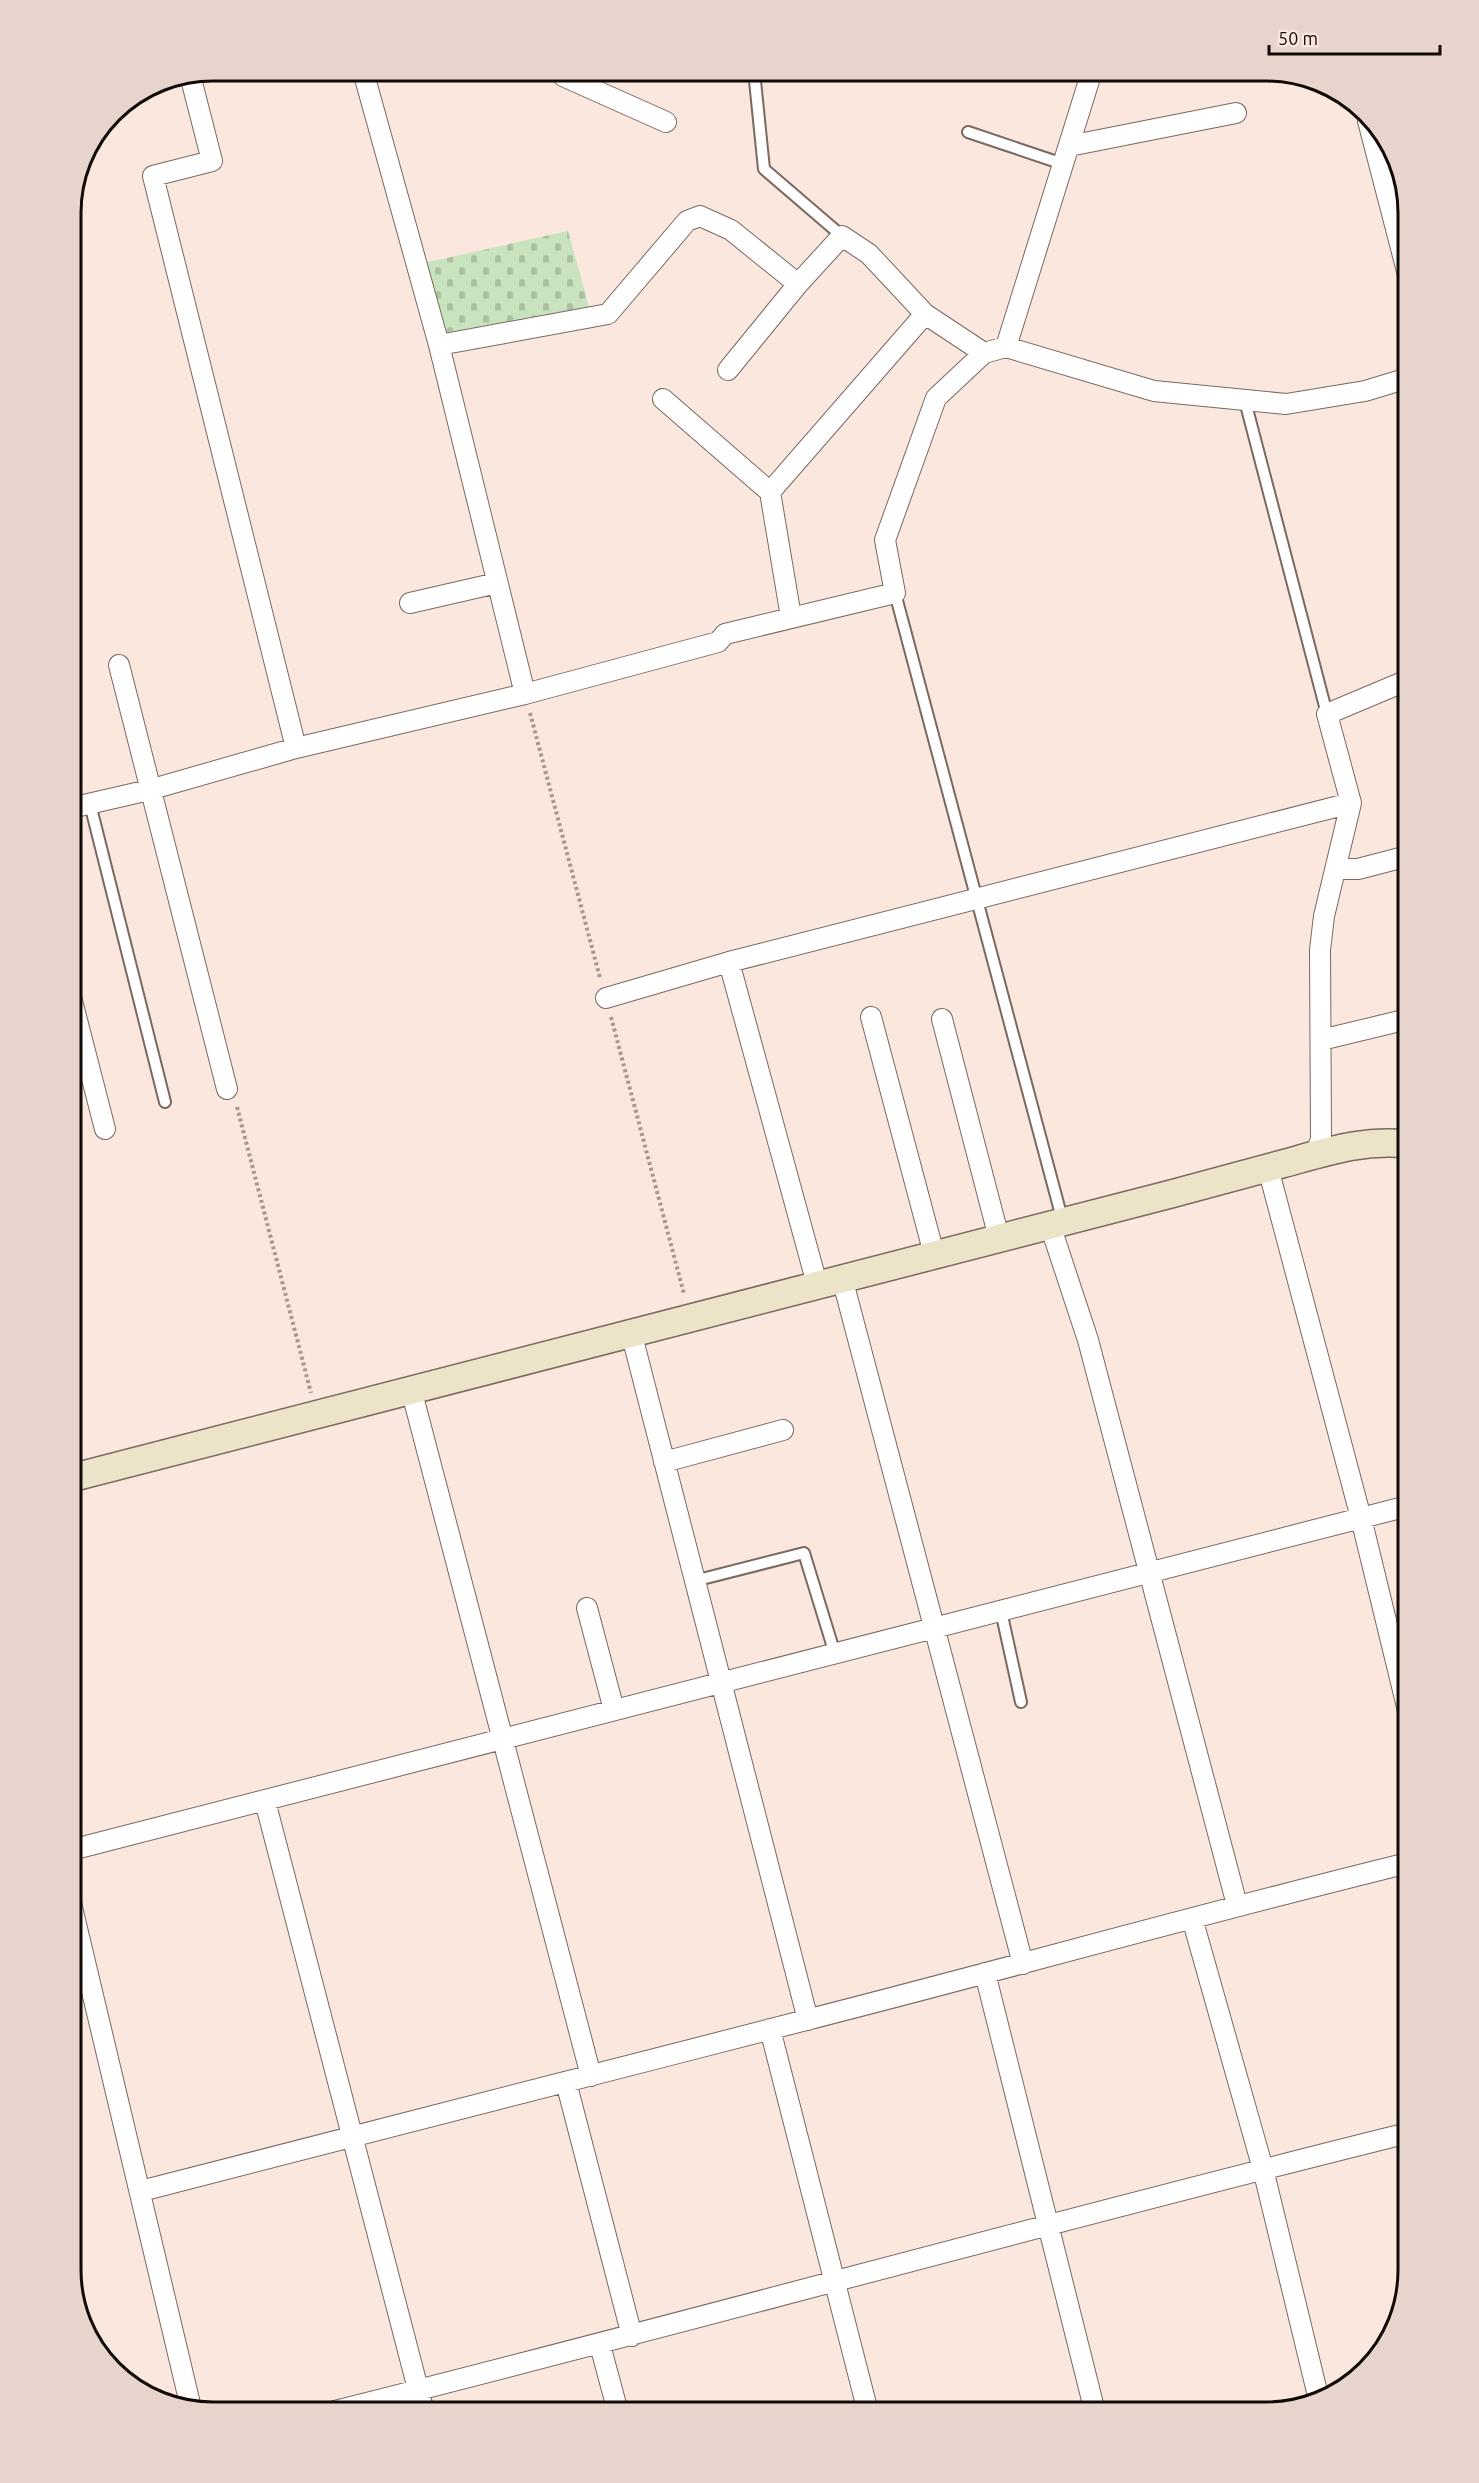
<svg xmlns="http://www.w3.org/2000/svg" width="1479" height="2483" viewBox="0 0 1479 2483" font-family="Ubuntu,sans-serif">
	<defs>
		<pattern id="cemetery-stones" width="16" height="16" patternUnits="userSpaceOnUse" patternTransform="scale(1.5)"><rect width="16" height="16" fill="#c8e3bd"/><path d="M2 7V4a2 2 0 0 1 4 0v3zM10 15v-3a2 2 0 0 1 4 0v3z" fill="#abc1a1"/></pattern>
	</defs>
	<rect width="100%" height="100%" fill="#fae7de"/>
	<path fill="url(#cemetery-stones)" d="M568,231L589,307L442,333L424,263Z"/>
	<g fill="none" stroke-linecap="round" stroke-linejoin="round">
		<g stroke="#7a6961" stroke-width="14">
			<path id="lane" d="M754,71L764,169L842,236
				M968,132L1063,164
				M1245,401L1327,714
				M895,593L1063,1222
				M90,804L165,1102
				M694,1581L804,1553L835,1654
				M1001,1611L1021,1702"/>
		</g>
		<g stroke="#7a6961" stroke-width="22">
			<path id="street" d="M363,71L439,345L525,694
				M563,71V76L666,122
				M190,75L212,161L153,176L296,748
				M1368,121L1408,275
				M1069,146L1236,113
				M439,345L608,314L687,221L700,216L731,230L798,284
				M1006,347L1092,71
				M728,370L798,284L842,236L869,254L925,314
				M663,399L770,492
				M410,603L497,583
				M791,617L770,492L925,314L984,353L1006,347L1154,391L1286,404L1365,391L1408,378
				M119,665L227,1089
				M71,808L149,790L296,748L525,694L718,642L725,634L895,593L885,540L936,398L984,353
				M1336,869H1358L1408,856
				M729,962L817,1284
				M71,997L105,1129
				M606,998L729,962L1351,803
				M871,1017L934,1254
				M942,1019L999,1238
				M1321,1040L1408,1019
				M1315,1155L1321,1139L1320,950L1324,916L1351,803L1327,714L1408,680
				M1268,1168L1361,1518L1408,1711
				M1050,1225L1088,1340L1237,1905
				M842,1278L1023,1964
				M631,1332L808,2020
				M411,1389L591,2076
				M664,1462L783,1430
				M587,1608L614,1710
				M265,1801L424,2412
				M71,1850L1408,1506
				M71,1903L191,2408
				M1192,1918L1263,2169L1319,2400
				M985,1973L1095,2412
				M770,2029L868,2412
				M566,2082L632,2336
				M141,2191C363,2132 587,2077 810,2019C1010,1968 1208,1912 1408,1863
				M600,2345L618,2412
				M331,2412C691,2322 1048,2222 1408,2133"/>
		</g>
		<g stroke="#7a6961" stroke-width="30">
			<path id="secondary" d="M71,1478L1171,1194C1208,1184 1245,1174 1282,1164C1326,1152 1363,1139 1408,1144"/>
		</g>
		<path stroke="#a69791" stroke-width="4" stroke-dasharray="3 3" stroke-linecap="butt" d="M530,713L600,978
			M611,1017L684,1294
			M237,1107L311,1393"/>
		<use href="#lane" stroke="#fff" stroke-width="10"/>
		<use href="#street" stroke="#fff" stroke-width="20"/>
		<use href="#secondary" stroke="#ece4c8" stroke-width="27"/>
	</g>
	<path d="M0 0H1479V2483H0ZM213 81H1266A132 132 0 0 1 1398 213V2270A132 132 0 0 1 1266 2402H213A132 132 0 0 1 81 2270V213A132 132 0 0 1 213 81Z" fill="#e7d5cd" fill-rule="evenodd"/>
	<path fill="none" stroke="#110b08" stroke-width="3" d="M213 81H1266A132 132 0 0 1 1398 213V2270A132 132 0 0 1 1266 2402H213A132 132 0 0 1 81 2270V213A132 132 0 0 1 213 81Z"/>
	<path d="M1269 45v9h171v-9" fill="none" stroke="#110b08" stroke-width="3"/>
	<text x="1278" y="45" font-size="18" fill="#110b08" stroke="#fae7de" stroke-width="4.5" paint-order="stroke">50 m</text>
</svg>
